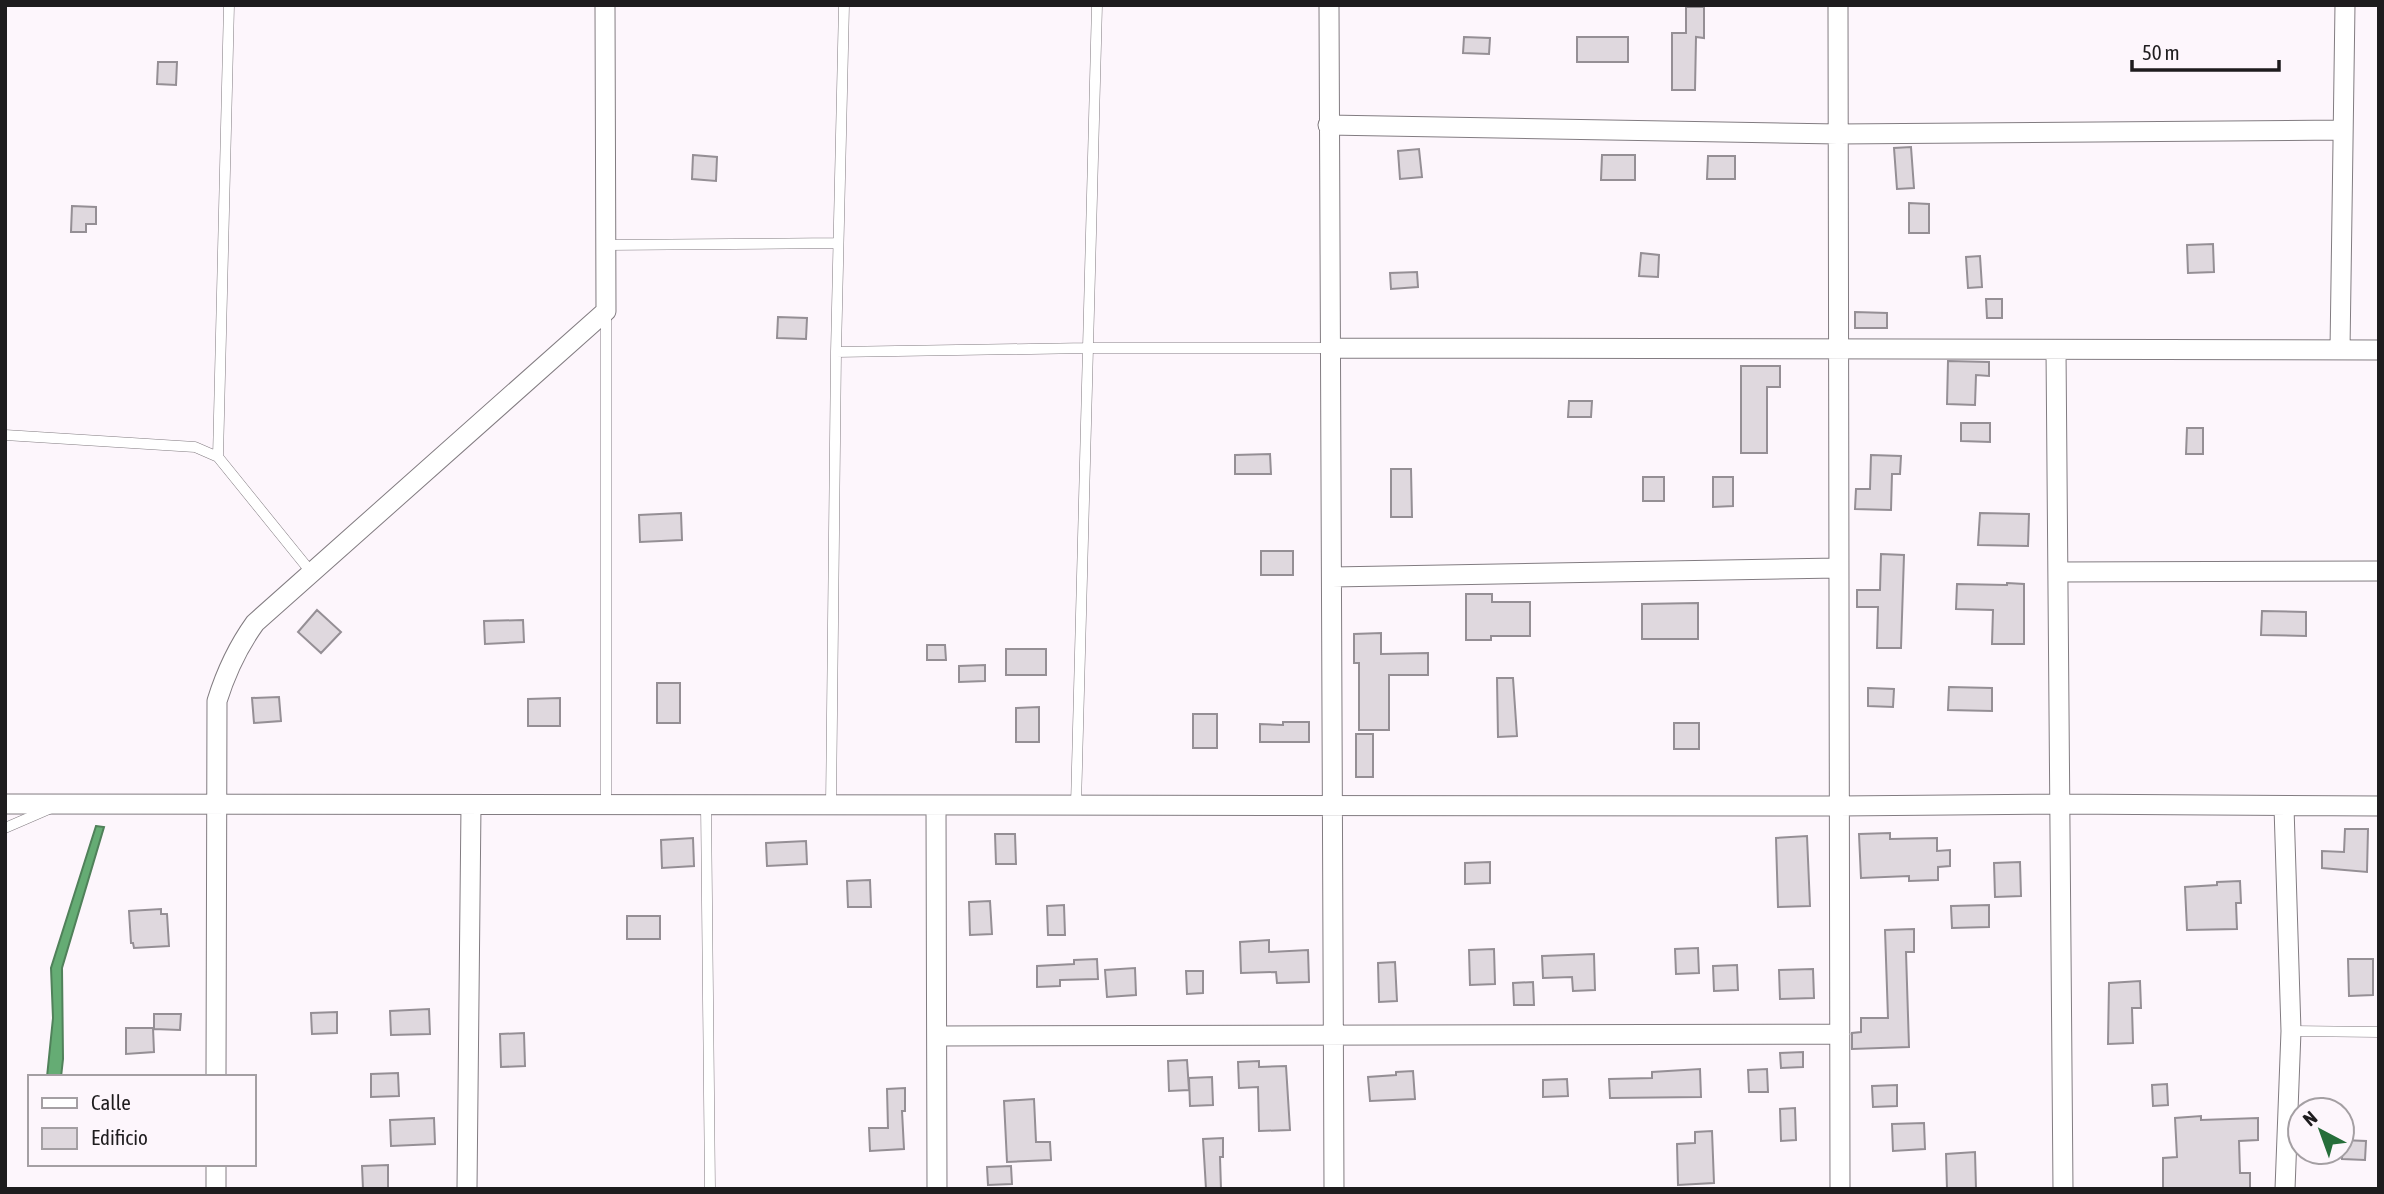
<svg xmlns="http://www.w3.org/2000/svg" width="2384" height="1194" viewBox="0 0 2384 1194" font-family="'Asap Condensed',sans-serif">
	<rect width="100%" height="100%" fill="#fdf6fc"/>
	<path fill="#65ac74" stroke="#50815a" stroke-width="2" d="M96,826L104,827L62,968L63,1059L61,1077H47L53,1018L51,968Z"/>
	<path fill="#dfd8de" stroke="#958f95" stroke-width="2" d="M1686,7H1704V38L1696,37L1695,90H1672V33H1686Z
		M1464,37L1490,38L1489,54L1463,53Z
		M1577,37H1628V62H1577Z
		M158,62H177L176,85L157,84Z
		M1911,147L1914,188L1897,189L1894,148Z
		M1419,149L1422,177L1400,179L1398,151Z
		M693,155L717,157L716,181L692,179Z
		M1602,155H1635V180H1601Z
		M1708,156H1735V179H1707Z
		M1909,203L1929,204V233H1909Z
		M72,206L96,207V224H86V232H71Z
		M2213,244L2214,272L2188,273L2187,245Z
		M1641,253L1659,255L1658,277L1639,276Z
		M1980,256L1982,287L1968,288L1966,257Z
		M1417,272L1418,287L1391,289L1390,273Z
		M1986,299H2002V318H1987Z
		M1855,312L1887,313V328H1855Z
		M778,317L807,318L806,339L777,338Z
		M1948,361L1989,362V376L1976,375L1975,405L1947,404Z
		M1741,366H1780V387H1767V453H1741Z
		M1569,401H1592L1591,417H1568Z
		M1961,423H1990V442L1961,441Z
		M2187,428H2203V454H2186Z
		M1270,454L1271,474H1235V455Z
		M1871,455L1901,456L1900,474H1892L1891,510L1855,509L1856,489H1870Z
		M1391,469H1411L1412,517H1391Z
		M1643,477H1664V501H1643Z
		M1713,477H1733V506L1713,507Z
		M681,513L682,540L640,542L639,515Z
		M1980,513L2029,514L2028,546L1978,545Z
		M1261,551H1293V575H1261Z
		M1881,554L1904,555L1901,648H1877L1878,607H1857V590H1880Z
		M2007,583L2024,584V644H1992L1993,610L1956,609L1957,584L2007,585Z
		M1466,594H1492V602H1530V636H1491V640H1466Z
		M1698,603V639H1642V604Z
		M317,610L341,632L321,653L298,632Z
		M2262,611L2306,612V636L2261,635Z
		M523,620L524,642L485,644L484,621Z
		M1381,633V654L1428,653V675H1389V730H1359V663H1354V634Z
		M927,645H945L946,660H927Z
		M1006,649H1046V675H1006Z
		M985,665V681L959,682V666Z
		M1497,678H1513L1517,736L1498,737Z
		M657,683H680V723H657Z
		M1949,687L1992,688V711L1948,710Z
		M1868,688L1894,689L1893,707L1868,706Z
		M279,697L281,721L254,723L252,698Z
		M560,698V726H528V699Z
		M1039,707V742H1016V708Z
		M1193,714H1217V748H1193Z
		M1283,722H1309V742H1260V724L1283,725Z
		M1674,723H1699V749H1674Z
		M1356,734H1373V777H1356Z
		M2345,829H2368L2367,872L2322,868V851L2344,852Z
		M1890,833V839L1937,838V851L1950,850V866L1938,867V880L1909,881V876L1861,878L1859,834Z
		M995,834H1015L1016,864H996Z
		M1807,836L1810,906L1778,907L1776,838Z
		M693,838L694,866L662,868L661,840Z
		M806,841L807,864L767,866L766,843Z
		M1490,862V883L1465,884V863Z
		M2020,862L2021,896L1995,897L1994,863Z
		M870,880L871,907H848L847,881Z
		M2240,881L2241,903H2236L2237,929L2187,930L2185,887L2217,885V882Z
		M990,901L992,934L970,935L969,902Z
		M1064,905L1065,935H1048L1047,906Z
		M1989,905V927L1952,928L1951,906Z
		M161,909V914H167L169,946L134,948L133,943H131L129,911Z
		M627,916H660V939H627Z
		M1914,929V952H1906L1909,1047L1852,1049V1033L1861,1032V1018H1888L1885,930Z
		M1269,940V952L1308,950L1309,982L1277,983L1276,972L1241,973L1240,942Z
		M1698,948L1699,973L1676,974L1675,949Z
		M1494,949L1495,984L1470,985L1469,950Z
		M1594,954L1595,990L1573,991L1572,977L1543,978L1542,956Z
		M1097,959L1098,979L1060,980V986L1037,987V966L1074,964V960Z
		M2348,959H2373V995L2349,996Z
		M1395,962L1397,1001L1379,1002L1378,963Z
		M1737,965L1738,990L1714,991L1713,966Z
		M1135,968L1136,995L1107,997L1105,970Z
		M1813,969L1814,998L1780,999L1779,970Z
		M1186,971H1203V993L1187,994Z
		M2140,981L2141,1008H2132L2133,1043L2108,1044L2109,983Z
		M1533,982L1534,1005H1514L1513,983Z
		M429,1009L430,1034L391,1035L390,1011Z
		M337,1012V1033L312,1034L311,1013Z
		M154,1014H181L180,1030L154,1029Z
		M126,1028H153L154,1052L126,1054Z
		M524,1033L525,1066L501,1067L500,1034Z
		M1803,1052V1067L1781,1068L1780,1053Z
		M1187,1060L1189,1090L1169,1091L1168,1061Z
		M1259,1061V1067L1286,1066L1290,1130L1259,1131L1258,1087L1239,1088L1238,1062Z
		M1700,1069L1701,1097L1610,1098L1609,1079L1652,1078V1072Z
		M1767,1069L1768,1092H1749L1748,1070Z
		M1413,1071L1415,1099L1370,1101L1368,1077L1396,1075V1072Z
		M398,1073L399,1096L371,1097V1074Z
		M1212,1077L1213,1105L1190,1106L1189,1078Z
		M1567,1079L1568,1096L1543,1097V1080Z
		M2167,1084L2168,1105L2153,1106L2152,1085Z
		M1897,1085V1106L1873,1107L1872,1086Z
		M905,1088V1111H902L904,1149L870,1151L869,1128H888L887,1089Z
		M1034,1099L1036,1142H1050L1051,1160L1007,1162L1004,1101Z
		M1795,1108L1796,1140L1781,1141L1780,1109Z
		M2201,1116V1120L2258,1118V1140L2239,1141L2240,1173H2250V1189H2163V1158L2177,1157L2175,1118Z
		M434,1118L435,1144L391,1146L390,1120Z
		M1924,1123L1925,1149L1893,1151L1892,1124Z
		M1712,1131L1714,1183L1678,1185L1677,1144L1695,1143V1132Z
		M1223,1138V1157H1220L1221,1189H1206L1203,1139Z
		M2342,1140L2366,1141L2365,1160L2342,1159Z
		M1975,1152L1976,1189H1947L1946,1154Z
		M388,1165V1189H363L362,1166Z
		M1011,1166L1012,1184L988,1185L987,1167Z"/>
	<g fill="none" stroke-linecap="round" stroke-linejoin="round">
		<g stroke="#827c81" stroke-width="11">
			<path id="lane" d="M606,245L838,243
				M836,352L1088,348H1330
				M5,435L195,447L218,457L311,572
				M218,457L229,5
				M606,805V312
				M706,805L710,1189
				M831,805L836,352L844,5
				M1076,805L1097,5
				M5,828L49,809
				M2291,1031L2379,1032"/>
		</g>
		<g stroke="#827c81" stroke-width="21">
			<path id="street" d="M1329,5L1334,1189
				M1838,5L1840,1189
				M1328,125L1838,134L2343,130
				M1330,348L2379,350
				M2056,350L2063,1189
				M2340,350L2345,5
				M2058,572L2379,571
				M1332,577L1838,568
				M5,804L1839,806L2060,804L2379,806
				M936,805L937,1189
				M2284,807L2291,1031L2285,1189
				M937,1036L1840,1034
				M216,1077L217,701C226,672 237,648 255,623L606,311L605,5
				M216,1189V1164
				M467,1189L471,805"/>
		</g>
		<use href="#lane" stroke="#fff" stroke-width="10"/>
		<use href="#street" stroke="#fff" stroke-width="19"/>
	</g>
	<rect width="2384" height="1194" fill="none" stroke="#1e1c1e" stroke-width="14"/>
	<rect x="28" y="1075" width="228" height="91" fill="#fdf6fc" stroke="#a49fa3" stroke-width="2"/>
	<rect x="42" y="1098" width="35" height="10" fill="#ffffff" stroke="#a49fa3" stroke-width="2"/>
	<text x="91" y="1110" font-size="21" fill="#1e1c1e">Calle</text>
	<rect x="42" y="1128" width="35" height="21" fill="#dfd8de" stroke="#a49fa3" stroke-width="2"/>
	<text x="91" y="1145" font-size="21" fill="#1e1c1e">Edificio</text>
	<g transform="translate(2321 1131) rotate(319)"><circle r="33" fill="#fdf6fc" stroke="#a49fa3" stroke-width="2"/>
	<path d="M0-5L12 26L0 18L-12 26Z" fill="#266e3a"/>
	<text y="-10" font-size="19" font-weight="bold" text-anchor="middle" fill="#1e1c1e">N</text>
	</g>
	<path d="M2132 60v10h147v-10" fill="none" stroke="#1e1c1e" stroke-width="3.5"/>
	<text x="2142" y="60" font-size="21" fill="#1e1c1e" stroke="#fdf6fc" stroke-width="5" paint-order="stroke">50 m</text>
</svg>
